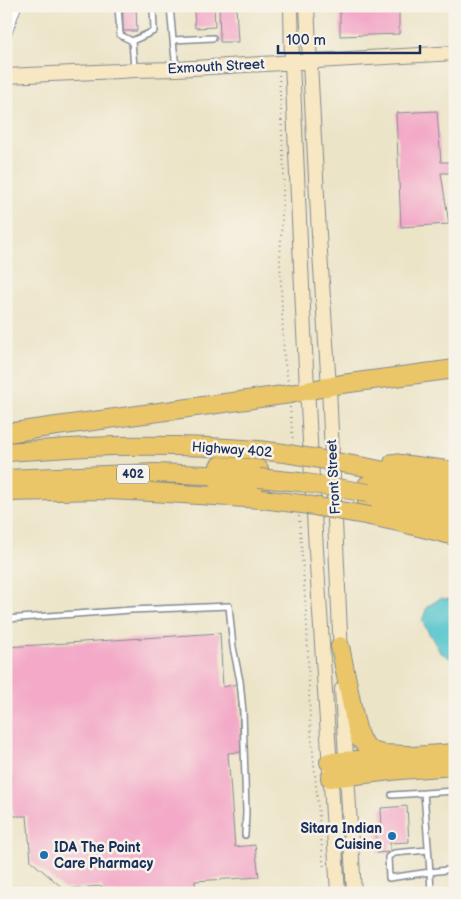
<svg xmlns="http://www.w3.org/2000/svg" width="461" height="899" viewBox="0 0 461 899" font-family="'Balsamiq Sans',sans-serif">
	<rect width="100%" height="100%" fill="#f7f3e8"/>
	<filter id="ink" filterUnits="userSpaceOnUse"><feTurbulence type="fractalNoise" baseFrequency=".02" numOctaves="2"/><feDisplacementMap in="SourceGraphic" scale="10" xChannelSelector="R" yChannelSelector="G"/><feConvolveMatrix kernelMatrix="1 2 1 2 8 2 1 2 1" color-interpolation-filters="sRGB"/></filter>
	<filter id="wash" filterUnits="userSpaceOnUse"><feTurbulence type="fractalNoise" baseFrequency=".0096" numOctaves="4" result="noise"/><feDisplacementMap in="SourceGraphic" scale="20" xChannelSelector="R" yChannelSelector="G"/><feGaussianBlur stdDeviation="1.12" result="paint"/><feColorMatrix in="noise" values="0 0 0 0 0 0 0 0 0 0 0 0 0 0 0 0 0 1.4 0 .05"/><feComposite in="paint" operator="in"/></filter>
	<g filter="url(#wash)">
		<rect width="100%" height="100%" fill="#ece4c7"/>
		<path fill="#5ac7cf" stroke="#3a7b96" d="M441,598L455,601V661L440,652L422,621L427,607Z"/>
		<g id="blocks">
			<path fill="#f3a9c7" d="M123,6H136L137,31H123Z
				M205,6H214L215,27L195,28L194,9L205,8Z
				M219,6H236L238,42H220Z
				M340,6H399V34L340,36Z
				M437,111L441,162H451L452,173H441L449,224L401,227L396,113Z
				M220,633L223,687L238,684L241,752L228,753L235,847L255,845L259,877L195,881L196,893H103L102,886L64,889L31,861L27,816H13L6,709V647Z
				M407,806L409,842L390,843V852L377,853L376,830L382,829L381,808Z"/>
		</g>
	</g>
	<g filter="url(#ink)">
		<use href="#blocks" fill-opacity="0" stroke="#848a92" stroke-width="1"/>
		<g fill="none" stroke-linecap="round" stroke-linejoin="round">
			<g stroke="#848a92" stroke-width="8">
				<path id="lane" d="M118,6L120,35L132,41
					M170,6L173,40
					M132,41L154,31L153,6
					M132,41L134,68
					M176,69L173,40L213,38
					M6,619L131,610L229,606L233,647L240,681L243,712L246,812L245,835
					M392,795L424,793
					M428,850L394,853L388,857L389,878L430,872L424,793L455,791
					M431,893L430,872L455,869"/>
			</g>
			<g stroke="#848a92" stroke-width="12">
				<path id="street" d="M6,34L16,6"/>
			</g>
			<g stroke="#848a92" stroke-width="16">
				<path id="secondary" d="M291,6L292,62L304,332L316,550L338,893
					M307,6L320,253L329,387L341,655
					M6,76L119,71L134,70L176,69L455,53
					M342,689L354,893"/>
			</g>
			<g stroke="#848a92" stroke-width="20">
				<path id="highway" d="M6,433L290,394L342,384L455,369
					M6,452C42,450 77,447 113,446C161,445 210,446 258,450
					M393,463L455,471
					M219,466L259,469
					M365,467L408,476L455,488
					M6,479L155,473L233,476
					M219,484L260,486
					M367,485L419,496L455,505
					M6,492L107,490L151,492L261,499
					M367,502L422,513L455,523
					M370,516L403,523L455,536
					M340,646L355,721L360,739L369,749L375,752L383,754L408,755
					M329,762L455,753
					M330,778L400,770L455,766"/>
			</g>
			<path stroke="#848a92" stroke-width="2" stroke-dasharray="1 4" stroke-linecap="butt" d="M279,75L284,172L280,261L284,358L288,382
				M290,407L293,442
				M299,516L307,625L310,721L324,870"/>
			<use href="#lane" stroke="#fff" stroke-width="5"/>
			<use href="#street" stroke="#fff" stroke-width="10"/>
			<use href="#secondary" stroke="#f7e8c3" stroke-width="14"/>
			<use href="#highway" stroke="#eac669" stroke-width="18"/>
			<g stroke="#848a92" stroke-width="20" stroke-linecap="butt">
				<path id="highway-bridge" d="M258,450L284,453L365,467
					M259,478L300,482L368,493
					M261,499L302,504L370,516"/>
			</g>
			<use href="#highway-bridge" stroke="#eac669" stroke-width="18"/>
		</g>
	</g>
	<g fill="#1f6fb2" stroke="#f7f3e8" stroke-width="2">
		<circle cx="392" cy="836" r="5"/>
		<circle cx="44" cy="855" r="5"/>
	</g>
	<g text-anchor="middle" stroke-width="5" stroke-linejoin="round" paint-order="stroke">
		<rect fill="#f7f3e8" stroke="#5d6a87" stroke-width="1" x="117" y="464.5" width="32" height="19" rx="4"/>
		<g font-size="12" font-weight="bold" fill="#1b2f5e">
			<text x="133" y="478">402</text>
		</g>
		<g font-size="14" fill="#1b2f5e" stroke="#f7f3e8">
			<text transform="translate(216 66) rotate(-3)" y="5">Exmouth Street</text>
			<text transform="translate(232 449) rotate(4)" y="5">Highway 402</text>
			<text transform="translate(333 477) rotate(-93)" y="5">Front Street</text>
		</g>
		<g font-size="14" font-weight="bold" fill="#1b2f5e" stroke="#f7f3e8" text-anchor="end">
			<text x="382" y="833">Sitara Indian<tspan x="382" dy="16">Cuisine</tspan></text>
			<text x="54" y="852" text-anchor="start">IDA The Point<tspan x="54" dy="16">Care Pharmacy</tspan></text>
		</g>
	</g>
	<rect width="461" height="899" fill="none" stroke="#f7f3e8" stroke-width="25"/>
	<path d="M278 45v8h142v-8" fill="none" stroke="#1b2f5e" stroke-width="2.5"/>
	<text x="286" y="45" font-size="15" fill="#1b2f5e" stroke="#f7f3e8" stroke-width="4" paint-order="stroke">100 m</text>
</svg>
